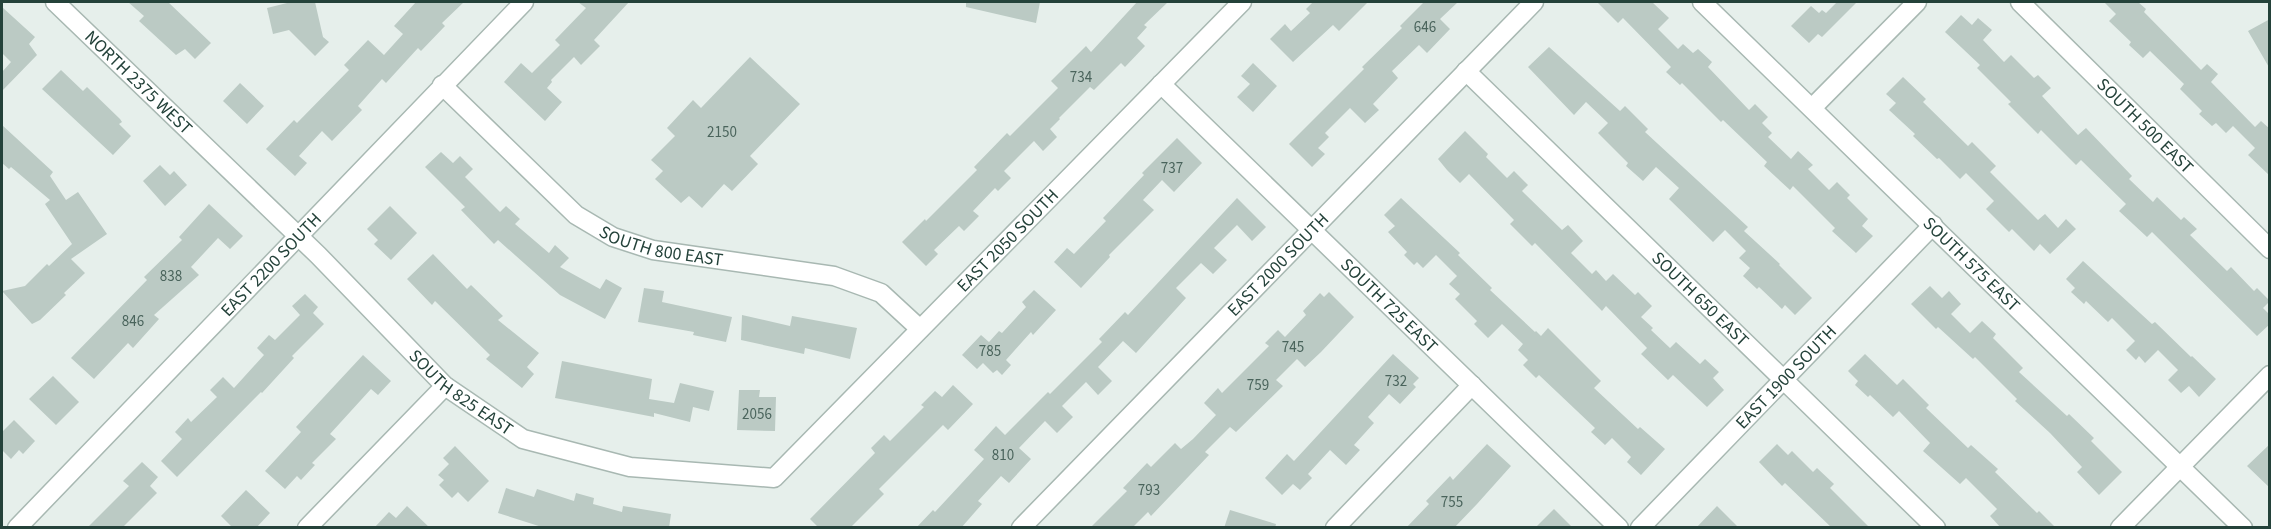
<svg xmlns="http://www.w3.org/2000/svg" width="2271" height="529" viewBox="0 0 2271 529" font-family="'Source Sans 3',sans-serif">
	<rect width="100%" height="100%" fill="#e6efeb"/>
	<path fill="#bbcac4" d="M128,2H168L211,43L195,59L185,49L176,55L139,21L144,16Z
		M291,2H315L323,37L329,42L315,56L289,30L273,34L267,8Z
		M416,2H464L442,23L445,26L421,51L418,48L386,83L382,79L358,106L362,110L332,141L322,131L299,156L307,163L295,176L266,149L294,120L297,123L349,70L344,65L368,40L384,55L403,34L394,26Z
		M578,2H629L594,40L600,46L581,65L574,57L551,80L552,82L547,88L562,102L545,121L504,82L521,63L532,73L560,45L555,40L586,8Z
		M966,2H1040L1036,23L966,7Z
		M1137,2H1168L1144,25L1147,27L1137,38L1145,46L1125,67L1121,63L1094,90L1090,87L1059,118L1060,119L1050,129L1057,137L1043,151L1034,141L1004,171L1011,178L998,191L995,188L973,211L979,216L964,231L959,226L934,250L938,254L926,266L902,242L925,219L926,221L977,170L974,167L1007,133L1010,136L1058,88L1051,81L1086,46L1091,52Z
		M1313,2H1368L1339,31L1333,25L1293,62L1270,39L1285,24L1291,31L1310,13L1306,9Z
		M1424,2H1458L1440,19L1450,29L1427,53L1419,45L1392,71L1398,78L1373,104L1379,110L1365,123L1350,108L1325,133L1329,137L1318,148L1325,154L1312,167L1289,144L1364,69L1362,67L1402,28L1400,26Z
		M1597,2H1652L1669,18L1658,29L1678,49L1683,44L1693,53L1698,49L1712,62L1708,67L1749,110L1755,104L1768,117L1762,123L1772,133L1768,137L1791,159L1798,151L1813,165L1808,169L1829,190L1837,182L1850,195L1847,198L1868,219L1862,226L1873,236L1856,253L1832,231L1835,228L1793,186L1790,190L1764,166L1767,162L1723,120L1721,122L1682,83L1680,85L1666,72L1671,67L1623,18L1618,23Z
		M1837,2H1857L1822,37L1818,34L1809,43L1791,26L1811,6L1819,13L1822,10L1826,13Z
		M2104,2H2138L2146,9L2144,12L2201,70L2207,64L2218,74L2211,82L2255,127L2261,121L2270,129V176L2248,155L2255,148L2233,126L2226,133L2216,123L2212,126L2199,114L2202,111L2180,89L2184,84L2150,51L2143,58L2129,45L2131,42L2109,21L2116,14Z
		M2,7L35,37L29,44L37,55L2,91V72L11,62L2,53Z
		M1961,15L1972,25L1978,18L1992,30L1983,40L2004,62L2011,55L2034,78L2038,75L2051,88L2042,96L2078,135L2086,128L2132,176L2129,179L2153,202L2157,197L2181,220L2184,217L2197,229L2190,235L2227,271L2231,267L2254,291L2257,288L2270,301L2263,308L2270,315V324L2257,336L2152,232L2147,237L2119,211L2126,204L2081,160L2076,165L2041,130L2038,134L2008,104L2011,102L1977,68L1980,65L1945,32Z
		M2270,19V69L2248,31Z
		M1549,47L1620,111L1625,106L1648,129L1645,132L1748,227L1744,231L1780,264L1779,265L1812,298L1795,315L1785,305L1782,309L1759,287L1757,289L1743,276L1750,268L1739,258L1746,251L1725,230L1713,242L1669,199L1679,188L1656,167L1643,181L1626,166L1628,163L1598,133L1608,123L1586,102L1574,115L1528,67Z
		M750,57L800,104L750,156L758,164L732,191L724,184L702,208L689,196L681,203L655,179L663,171L651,160L675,136L667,128L693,100L701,108Z
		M1253,63L1277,86L1253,112L1237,97L1250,84L1241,76Z
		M61,70L83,91L87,87L120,119L122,122L119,124L131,136L113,155L42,89Z
		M1903,77L1926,99L1923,102L1968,146L1972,142L1996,166L1990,172L2038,220L2045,214L2058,228L2066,219L2076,229L2050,254L2040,244L2034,251L2012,229L2009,232L1986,209L1994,201L1966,173L1960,179L1939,158L1937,159L1913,136L1915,134L1889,110L1896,103L1886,94Z
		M240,83L264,106L247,124L223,101Z
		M2,125L53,172L50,176L66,200L78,192L107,234L71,259L85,273L64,293L66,295L40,320L32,324L2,291L25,286L47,264L49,266L72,244L45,204L50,200L11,167L9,169L2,163Z
		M1465,131L1488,154L1486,157L1507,178L1514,171L1528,185L1522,191L1562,230L1568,225L1583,241L1571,253L1592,274L1596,270L1606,281L1613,274L1635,295L1638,292L1652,306L1641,317L1653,328L1651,330L1670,348L1676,342L1700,364L1705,359L1719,372L1713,378L1724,390L1707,407L1673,375L1668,380L1641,354L1647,348L1606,306L1602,311L1535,243L1532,246L1510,224L1514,220L1469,174L1460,183L1447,170L1438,159Z
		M1177,138L1202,163L1174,192L1162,180L1143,200L1154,210L1109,255L1110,257L1081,288L1054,262L1067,248L1074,254L1106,221L1103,218L1144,175L1142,173Z
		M441,152L453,163L460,156L473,169L465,177L500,212L506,206L520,219L515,224L549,253L555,245L569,258L560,267L600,289L606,279L622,288L605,319L560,295L498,240L494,244L461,210L465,207L425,167Z
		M160,165L170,175L174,171L187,185L165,206L143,181Z
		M1237,198L1266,227L1252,241L1237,225L1214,248L1227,260L1213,274L1201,263L1176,288L1186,298L1136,353L1123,341L1098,367L1112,381L1098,395L1086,382L1062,406L1073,417L1057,433L1045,421L1019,448L1031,459L1009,483L1001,476L978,501L982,504L961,528H916L933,510L935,512L984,459L974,450L996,426L1005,435L1048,392L1050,394L1102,342L1099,339L1125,312L1128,315Z
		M1401,198L1460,253L1458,255L1492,288L1490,290L1535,332L1536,331L1541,336L1548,328L1601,381L1594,388L1638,429L1640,427L1665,449L1641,475L1627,462L1631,457L1612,438L1605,445L1591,432L1595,428L1539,375L1536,378L1523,365L1528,360L1518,350L1523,344L1502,324L1488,338L1474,324L1477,321L1455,299L1460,294L1449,284L1457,276L1436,255L1423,268L1417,262L1414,265L1404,255L1407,252L1388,232L1395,226L1384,215Z
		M209,204L243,236L230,249L218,238L191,267L199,275L154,315L159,319L133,348L128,343L94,379L71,358L147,280L144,277L182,240L179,237Z
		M390,206L417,233L391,260L374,244L378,240L367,229Z
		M433,254L467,289L471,285L503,316L498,320L539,353L527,367L534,374L522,388L486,359L490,355L435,301L432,305L407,279Z
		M2083,261L2152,324L2155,322L2191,357L2192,356L2216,379L2199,397L2189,386L2181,393L2168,380L2178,370L2158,350L2145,363L2139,356L2136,360L2126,350L2135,341L2112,318L2108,322L2086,301L2084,304L2071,292L2075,288L2066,279Z
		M1930,286L1942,298L1949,291L1961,304L1951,314L1970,333L1982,321L1996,334L1993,338L2023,368L2019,372L2067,416L2069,414L2094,438L2091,441L2122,472L2099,495L2077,472L2082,467L2050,433L2015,401L2017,399L1975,357L1973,359L1938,327L1936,329L1911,304Z
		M644,288L664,291L662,302L732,317L726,342L693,335L694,332L638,322Z
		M1034,290L1056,310L1033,335L1031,332L1006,360L1011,365L1002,375L997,370L993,373L983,363L977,369L962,355L981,335L989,342L999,331L1002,333L1026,307L1022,302Z
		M1329,292L1354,317L1321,352L1305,367L1297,359L1276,380L1283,386L1236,432L1230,427L1205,452L1209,455L1151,516L1148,512L1132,528H1090L1127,491L1123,488L1147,463L1151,467L1175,443L1181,449L1193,439L1216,415L1204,403L1218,388L1222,393L1269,346L1265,343L1278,330L1285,337L1306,315L1303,311L1320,293L1324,297Z
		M305,294L318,307L313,313L324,324L292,356L294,358L262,393L261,392L177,477L161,461L182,439L175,432L188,418L191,422L217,397L210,390L223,377L234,388L264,355L257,348L269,335L275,340L300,315L292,306Z
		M742,315L790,326L792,316L857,328L850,359L805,348L804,354L741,340Z
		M1393,354L1419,378L1413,384L1416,387L1400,404L1389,394L1368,417L1374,423L1354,445L1360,450L1346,465L1330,450L1308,474L1312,478L1300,490L1293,484L1282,495L1265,478L1287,454L1294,461Z
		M1865,354L1897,385L1903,379L1929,405L1926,408L1968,448L1971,445L1998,469L1995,472L2037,513L2039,511L2056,528H2001L1990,516L1997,509L1966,478L1960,484L1923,451L1930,443L1899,411L1893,417L1870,395L1868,397L1855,385L1858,381L1848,371Z
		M363,355L391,381L378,395L371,389L330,434L336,439L312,463L315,465L301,480L297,476L285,489L265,471L301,432L296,427Z
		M562,361L652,379L649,399L674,403L680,383L714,391L709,411L693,407L690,422L654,413V417L555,398Z
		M53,376L79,402L56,425L29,399Z
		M953,385L973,404L948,430L943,425L879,489L884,494L850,528H819L810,519L875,453L871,448L884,435L890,441L924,407L921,405L935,391L942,397Z
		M739,390H760L759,397H776L775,431L737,430Z
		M14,420L35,441L23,454L19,450L11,459L2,450V432Z
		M1487,444L1511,466L1477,504L1454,528H1406L1429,504L1426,501L1450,476L1453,480Z
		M1777,444L1788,455L1792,451L1813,472L1817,468L1834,484L1830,488L1870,528H1832L1785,483L1782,486L1759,462Z
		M2270,444V488L2247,466Z
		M455,446L489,481L468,502L458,492L452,498L439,485L444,480L438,475L449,464L443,458Z
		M142,462L158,477L150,486L157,493L122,528H87L129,486L123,481Z
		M506,488L534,497L537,489L574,501L576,493L594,498L593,504L622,512L623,506L671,514L669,528H545L498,513Z
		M246,490L270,513L256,528H233L221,516Z
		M407,506L430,528H374L389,512L396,518Z
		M1717,506L1739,528H1696Z
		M1554,509L1573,528H1535Z
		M1230,510L1276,524L1275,528H1224Z"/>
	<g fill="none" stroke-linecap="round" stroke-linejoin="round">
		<g stroke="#a8b8b2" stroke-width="21">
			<g id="minor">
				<path id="s1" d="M55,2L318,255L445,386L523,439L630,467L774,478L1242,2"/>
				<path id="s2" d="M1702,2L2243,528"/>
				<path id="s3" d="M2020,2L2270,249"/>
				<path id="s4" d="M1466,71L1936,528"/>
				<path id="s5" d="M1161,84L1619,528"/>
				<path id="s6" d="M442,85L576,215L613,237L653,250L834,276L881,293L920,329"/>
				<path d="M1812,108L1917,2"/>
				<path id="s7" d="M17,528L524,2"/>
				<path d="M307,528L445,386"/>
				<path id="s8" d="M1021,528L1534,2"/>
				<path d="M1335,528L1472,385"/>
				<path id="s9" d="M1640,528L1933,225"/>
				<path d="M2120,528L2270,375"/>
			</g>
		</g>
		<use href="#minor" stroke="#fff" stroke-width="18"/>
	</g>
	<g text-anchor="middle" stroke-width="4.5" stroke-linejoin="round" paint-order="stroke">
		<g font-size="15" fill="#4a645c">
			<text x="1425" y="32">646</text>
			<text x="1081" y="82">734</text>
			<text x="722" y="137">2150</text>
			<text x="1172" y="173">737</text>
			<text x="171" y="281">838</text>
			<text x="133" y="326">846</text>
			<text x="1293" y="352">745</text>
			<text x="990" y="356">785</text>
			<text x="1396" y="386">732</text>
			<text x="1258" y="390">759</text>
			<text x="757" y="419">2056</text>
			<text x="1003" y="460">810</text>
			<text x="1149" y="495">793</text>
			<text x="1452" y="507">755</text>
		</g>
		<g font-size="18" fill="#24423a" stroke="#f7fbf9">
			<text dy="6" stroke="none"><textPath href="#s1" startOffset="116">NORTH 2375 WEST</textPath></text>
			<text dy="6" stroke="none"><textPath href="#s3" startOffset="176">SOUTH 500 EAST</textPath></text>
			<text dy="6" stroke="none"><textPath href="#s1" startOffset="1230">EAST 2050 SOUTH</textPath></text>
			<text dy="6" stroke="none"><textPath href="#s6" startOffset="279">SOUTH 800 EAST</textPath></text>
			<text dy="6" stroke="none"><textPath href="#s7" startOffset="366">EAST 2200 SOUTH</textPath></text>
			<text dy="6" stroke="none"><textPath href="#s8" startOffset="368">EAST 2000 SOUTH</textPath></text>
			<text dy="6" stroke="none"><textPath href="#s2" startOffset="376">SOUTH 575 EAST</textPath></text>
			<text dy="6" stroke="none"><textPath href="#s4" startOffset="327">SOUTH 650 EAST</textPath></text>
			<text dy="6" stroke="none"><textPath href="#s5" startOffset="318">SOUTH 725 EAST</textPath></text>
			<text dy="6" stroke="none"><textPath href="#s9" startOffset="210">EAST 1900 SOUTH</textPath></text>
			<text dy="6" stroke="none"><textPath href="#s1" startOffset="564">SOUTH 825 EAST</textPath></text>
		</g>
	</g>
	<rect width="2271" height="529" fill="none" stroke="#24423a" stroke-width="6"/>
</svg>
